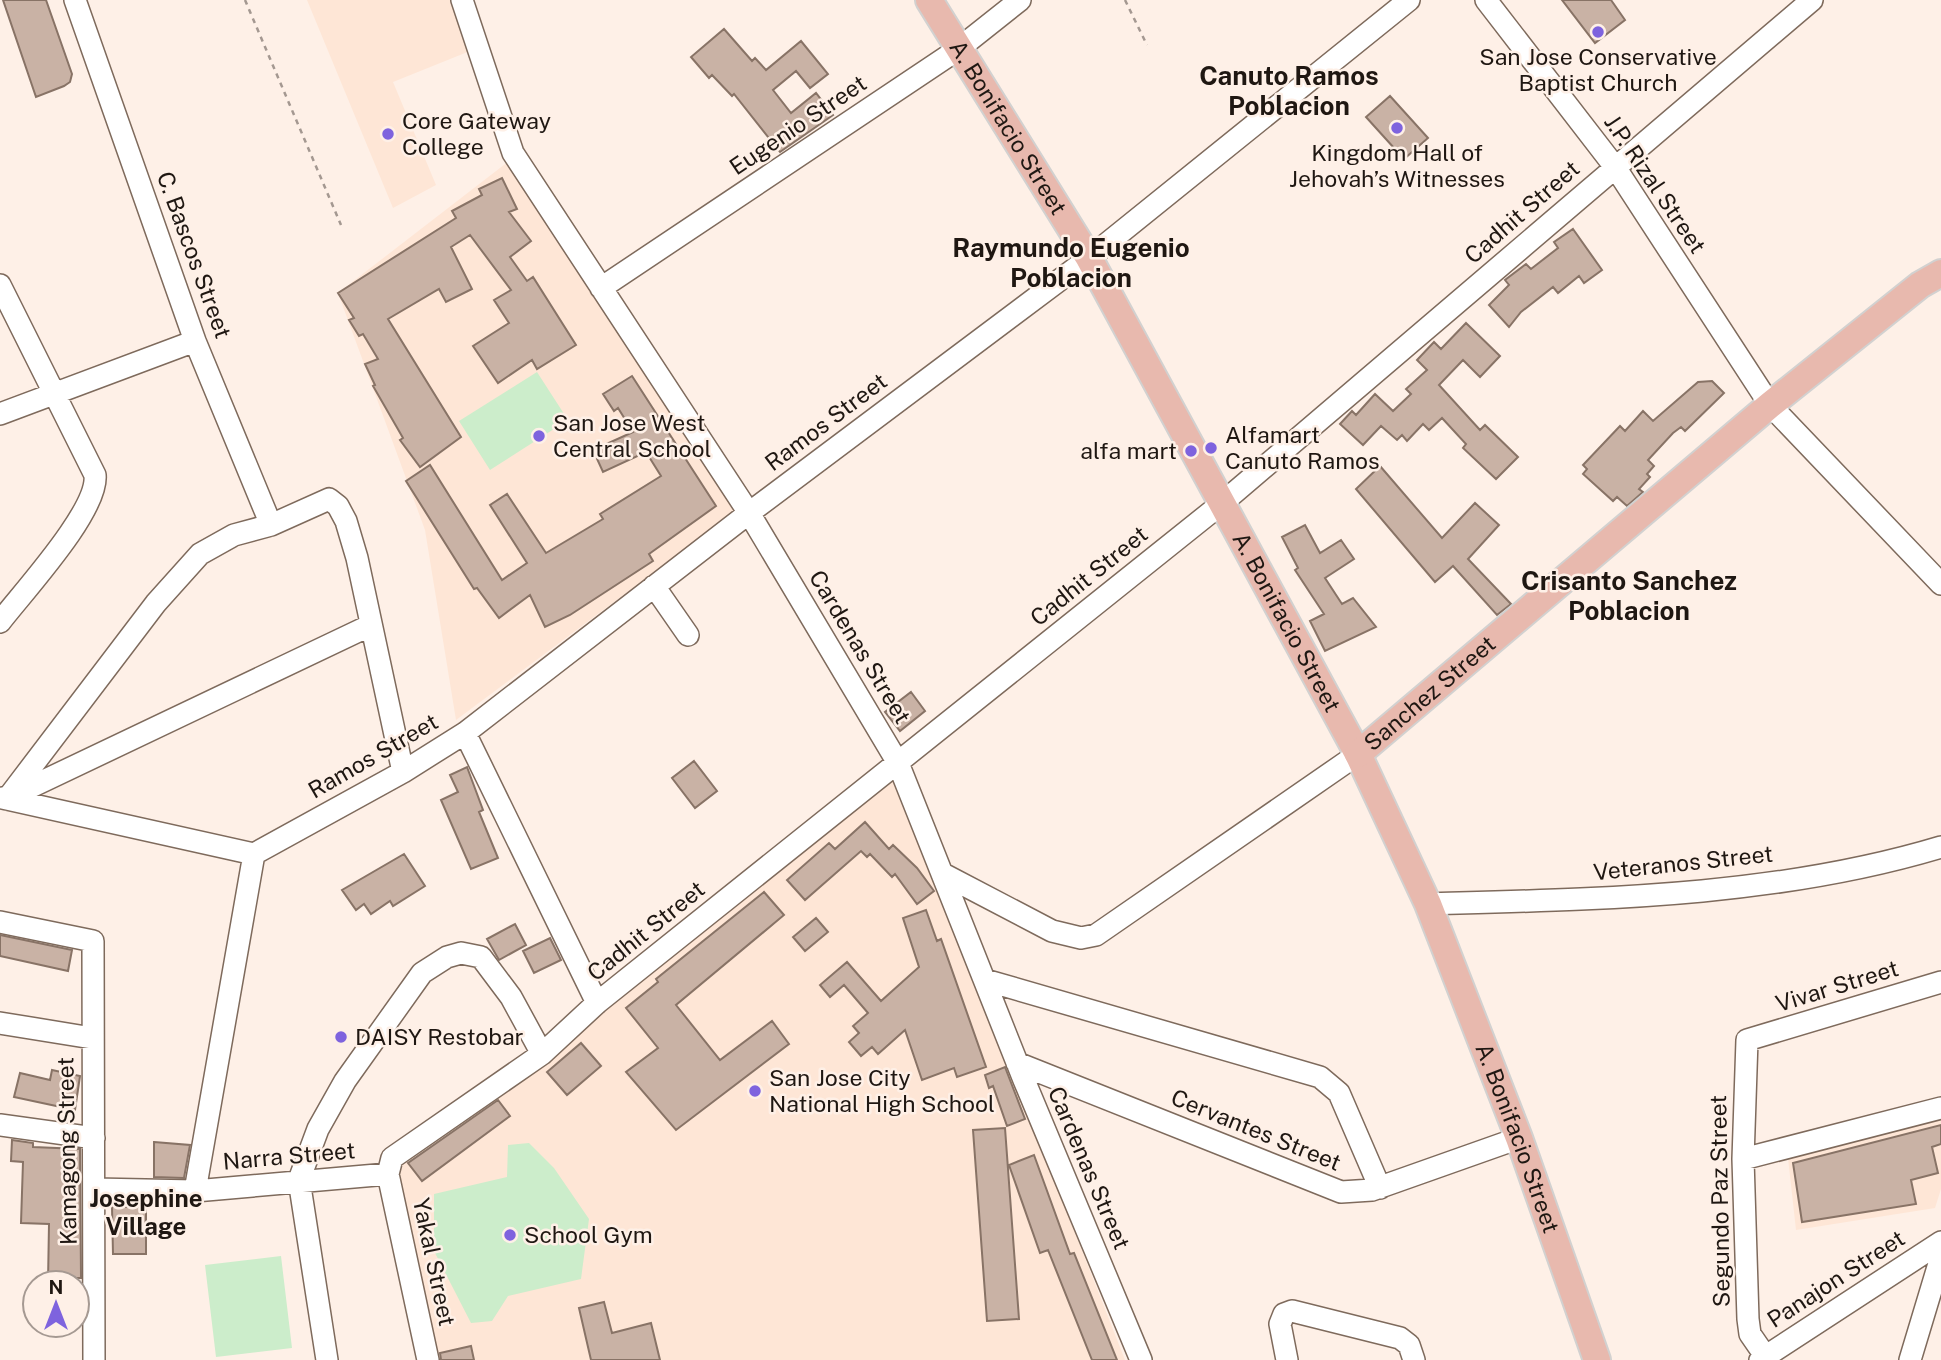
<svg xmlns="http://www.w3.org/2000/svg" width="1941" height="1360" viewBox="0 0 1941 1360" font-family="'Public Sans',sans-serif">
	<rect width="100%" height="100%" fill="#fef0e7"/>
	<path fill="#fee6d6" d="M307,0H458L475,49L393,82L436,185L393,208Z
		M509,161L737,510L456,720L425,530L338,293Z
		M895,774L1125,1360H439L397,1165Z
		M1941,1117V1189L1935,1208L1796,1230L1788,1158Z"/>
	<path fill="#ccedcb" d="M537,372L568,420L490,470L459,421Z
		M529,1143L554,1168L589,1219L581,1279L508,1296L492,1321L471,1323L434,1251V1194L507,1177L508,1145Z
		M281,1256L292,1348L216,1357L205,1265Z"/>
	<path fill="#c9b2a5" stroke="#887366" stroke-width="2" d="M3,0H46L72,74L70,82L64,86L36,97Z
		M1562,0H1611L1625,20L1595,43Z
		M724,29L752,61L755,58L766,70L801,41L828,74L810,88L796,71L773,90L791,113L816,93L833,115L780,152L734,94L732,96L712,75L709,78L691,57Z
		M1390,96L1428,138L1404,159L1366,117Z
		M502,178L517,209L509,212L531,241L510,257L527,281L533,277L576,345L537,369L532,360L498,383L473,346L509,323L494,300L511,290L470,235L451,247L472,289L446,302L439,289L388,319L461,437L420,467L400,440L403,438L373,386L375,385L365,364L378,359L363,334L359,336L349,320L354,318L338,293L456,218L452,211L482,195L479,189Z
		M1573,229L1602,270L1584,283L1579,276L1558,293L1553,287L1521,312L1509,327L1489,305L1509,285L1505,280L1526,264L1531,269L1558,248L1554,242Z
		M1466,323L1500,356L1480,377L1463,360L1439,385L1480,430L1485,425L1518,457L1496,479L1463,448L1466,444L1442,418L1429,430L1423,424L1407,441L1402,435L1397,440L1381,426L1363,445L1340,424L1352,411L1356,415L1375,394L1393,411L1411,394L1406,389L1427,370L1417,360L1434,342L1441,349Z
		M632,376L716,506L649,554L653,561L570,615L545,627L530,595L499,618L477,588L474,589L406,481L430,465L502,580L527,563L490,505L507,494L546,553L603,519L600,514L661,476L646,452L603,472L593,450L633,432L618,408L614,411L603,394Z
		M1712,381L1724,393L1685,431L1681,427L1673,433L1648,460L1654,466L1647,474L1650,477L1639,489L1643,492L1627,506L1617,497L1613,501L1583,474L1587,469L1583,465L1620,426L1625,431L1643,411L1653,421L1698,382Z
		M1380,466L1442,538L1475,503L1499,525L1468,559L1511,604L1497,615L1453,566L1435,582L1356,489Z
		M1305,525L1320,553L1341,540L1354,559L1325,578L1342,604L1353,598L1376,627L1325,651L1310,621L1324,614L1295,570L1298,568L1282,537Z
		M911,692L925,711L900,731L885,712Z
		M694,761L717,791L695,808L672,778Z
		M467,767L483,810L479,812L498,858L471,869L441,800L458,792L450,775Z
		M865,822L889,849L893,845L917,868L934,891L917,904L895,874L892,877L870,854L867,857L861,851L805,900L787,880L829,843L835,849Z
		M404,854L425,886L393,906L390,901L371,914L364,904L356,910L342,890Z
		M764,892L784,915L676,1005L720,1060L772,1021L789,1044L676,1130L626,1072L658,1048L626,1008L658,982L656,979Z
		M926,910L937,941L941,939L986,1067L957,1077L954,1068L922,1080L905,1030L878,1054L872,1047L861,1056L849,1042L859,1033L853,1026L868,1013L844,985L830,997L820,985L847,962L881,1001L919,967L903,918Z
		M816,918L828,932L805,951L793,937Z
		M515,924L526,945L499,960L487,939Z
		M0,935L72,950L68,971L0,956Z
		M550,938L561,960L534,973L523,951Z
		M581,1043L601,1066L567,1095L547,1072Z
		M1005,1067L1025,1119L1007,1126L993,1086L989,1088L985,1075Z
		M52,1070L80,1076L75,1110L14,1097L20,1073L50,1080Z
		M498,1100L510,1116L422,1181L408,1163Z
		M1941,1125V1144L1932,1147L1938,1173L1911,1180L1916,1204L1802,1222L1793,1163Z
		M1005,1128L1019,1319L987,1321L973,1130Z
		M12,1140L33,1143V1147L80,1149L81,1278H76V1283H48L49,1224L21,1223L23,1162L11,1161Z
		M154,1142L190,1145L184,1178L154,1177Z
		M1034,1155L1070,1254L1074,1253L1117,1360H1092L1048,1250L1040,1253L1009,1165Z
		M112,1207H146V1254H113Z
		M604,1302L612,1333L651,1323L660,1360H591L579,1308Z
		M471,1346L474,1360H441L440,1353Z"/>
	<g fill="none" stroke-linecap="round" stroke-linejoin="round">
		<g stroke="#7e6a5c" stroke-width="24">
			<path id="minor" d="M75,0L195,341L271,525
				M462,0L513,153L749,513L898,763L1024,1080L1141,1360
				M1486,0L1615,167L1770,405L1941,584
				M0,285L95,475C99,510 23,592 0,622
				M601,288L957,50L1020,0
				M0,414L195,341
				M654,586L688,635
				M465,733L597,1003
				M12,796L371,625
				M2,798L254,854
				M7,799L156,603L200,554L234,535L271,525L329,499L338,506L346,521L357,558L403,772
				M254,854L403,772L465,733L749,513L1089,258L1409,0
				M945,875L1052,931L1081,938L1096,935L1358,754
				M1428,904C1599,899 1775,897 1941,847
				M0,922L93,941L94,1360
				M985,980L1320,1077L1339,1093L1380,1188
				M0,1023L92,1038
				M1017,1063L1341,1192L1372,1190L1519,1138
				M0,1125L94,1138
				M1743,1159L1941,1108
				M95,1189L195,1191L388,1174
				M195,1191L254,854
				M327,1360L299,1180L318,1129L345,1081L422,973L447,957L461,953L481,957L511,997L542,1054
				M428,1360L388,1174L392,1158L542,1054L597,1003L1221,504L1812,0
				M1287,1360L1280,1324L1284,1314L1292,1311L1400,1338L1409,1345L1414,1360
				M1760,1360L1941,1242
				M1768,1360L1750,1334L1748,1319L1743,1159L1747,1040L1941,982
				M1910,1360L1941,1257"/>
		</g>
		<g stroke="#d2d1d0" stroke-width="30">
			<g id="major">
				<path id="s1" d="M929,0L1089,258L1358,754L1428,904L1519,1138L1597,1360"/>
				<path id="s2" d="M1358,754L1770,405L1920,285L1941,273"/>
			</g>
		</g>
		<path stroke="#a49891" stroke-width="2.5" stroke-dasharray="5 5" stroke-linecap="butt" d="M245,0L341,225
			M1125,0L1147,45"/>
		<use href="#minor" stroke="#fff" stroke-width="21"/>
		<use href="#major" stroke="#e8b9ae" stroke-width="26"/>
	</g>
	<g fill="#7e63de" stroke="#fef0e7" stroke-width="2.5">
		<circle cx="1598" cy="32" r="7"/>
		<circle cx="1397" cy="128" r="7"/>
		<circle cx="388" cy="134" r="7"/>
		<circle cx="539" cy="436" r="7"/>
		<circle cx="1211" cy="448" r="7"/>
		<circle cx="1191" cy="451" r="7"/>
		<circle cx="341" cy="1037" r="7"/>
		<circle cx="755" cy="1091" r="7"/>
		<circle cx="510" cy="1235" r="7"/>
	</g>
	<g text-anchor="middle" stroke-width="5" stroke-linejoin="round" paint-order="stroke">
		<g font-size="23" fill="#1f1712" stroke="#fef0e7" text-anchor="start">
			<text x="1598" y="65" text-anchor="middle">San Jose Conservative<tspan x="1598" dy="26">Baptist Church</tspan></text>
			<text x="402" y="129">Core Gateway<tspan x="402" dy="26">College</tspan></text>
			<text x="1397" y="161" text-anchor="middle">Kingdom Hall of<tspan x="1397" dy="26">Jehovah’s Witnesses</tspan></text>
			<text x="553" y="431">San Jose West<tspan x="553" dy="26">Central School</tspan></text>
			<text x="1225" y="443">Alfamart<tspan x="1225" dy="26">Canuto Ramos</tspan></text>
			<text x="1177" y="459" text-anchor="end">alfa mart</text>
			<text x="355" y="1045">DAISY Restobar</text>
			<text x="769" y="1086">San Jose City<tspan x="769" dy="26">National High School</tspan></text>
			<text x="524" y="1243">School Gym</text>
		</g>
		<g font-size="23" fill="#1f1712" stroke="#fef0e7">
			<text transform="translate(798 125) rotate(-34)" y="8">Eugenio Street</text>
			<text dy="8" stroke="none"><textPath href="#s1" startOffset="150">A. Bonifacio Street</textPath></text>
			<text transform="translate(1655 184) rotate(56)" y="8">J.P. Rizal Street</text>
			<text transform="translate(1522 212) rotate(-41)" y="8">Cadhit Street</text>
			<text transform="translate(194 255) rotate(70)" y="8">C. Bascos Street</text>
			<text transform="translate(826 422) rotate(-37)" y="8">Ramos Street</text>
			<text transform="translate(1089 576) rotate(-39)" y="8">Cadhit Street</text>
			<text dy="8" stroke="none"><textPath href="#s1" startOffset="718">A. Bonifacio Street</textPath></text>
			<text transform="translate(860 647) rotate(59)" y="8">Cardenas Street</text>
			<text dy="8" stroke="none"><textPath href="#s2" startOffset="94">Sanchez Street</textPath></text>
			<text transform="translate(373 756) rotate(-30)" y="8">Ramos Street</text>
			<text transform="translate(1683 863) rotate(-6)" y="8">Veteranos Street</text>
			<text transform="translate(646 931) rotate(-39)" y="8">Cadhit Street</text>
			<text transform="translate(1837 986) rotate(-17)" y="8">Vivar Street</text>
			<text transform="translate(1256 1130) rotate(22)" y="8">Cervantes Street</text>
			<text dy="8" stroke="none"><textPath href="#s1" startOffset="1284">A. Bonifacio Street</textPath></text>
			<text transform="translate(67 1151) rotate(-91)" y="8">Kamagong Street</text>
			<text transform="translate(289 1156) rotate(-5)" y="8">Narra Street</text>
			<text transform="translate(1089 1168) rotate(67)" y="8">Cardenas Street</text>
			<text transform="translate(1720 1201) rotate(-91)" y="8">Segundo Paz Street</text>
			<text transform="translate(434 1262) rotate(78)" y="8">Yakal Street</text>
			<text transform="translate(1836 1279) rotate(-33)" y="8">Panajon Street</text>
		</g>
		<g font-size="24" font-weight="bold" fill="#1f1712" stroke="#fef0e7">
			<text x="146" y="1207">Josephine<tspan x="146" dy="28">Village</tspan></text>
		</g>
		<g font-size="26" font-weight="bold" fill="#1f1712" stroke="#fef0e7">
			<text x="1289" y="85">Canuto Ramos<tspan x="1289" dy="30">Poblacion</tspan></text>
			<text x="1071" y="257">Raymundo Eugenio<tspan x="1071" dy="30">Poblacion</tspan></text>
			<text x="1629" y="590">Crisanto Sanchez<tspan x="1629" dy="30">Poblacion</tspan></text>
		</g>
	</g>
	<g transform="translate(56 1304)"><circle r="33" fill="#fef0e7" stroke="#a59992" stroke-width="2"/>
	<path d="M0-5L12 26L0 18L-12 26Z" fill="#7e63de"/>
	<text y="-10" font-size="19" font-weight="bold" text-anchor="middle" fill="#1f1712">N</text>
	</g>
</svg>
